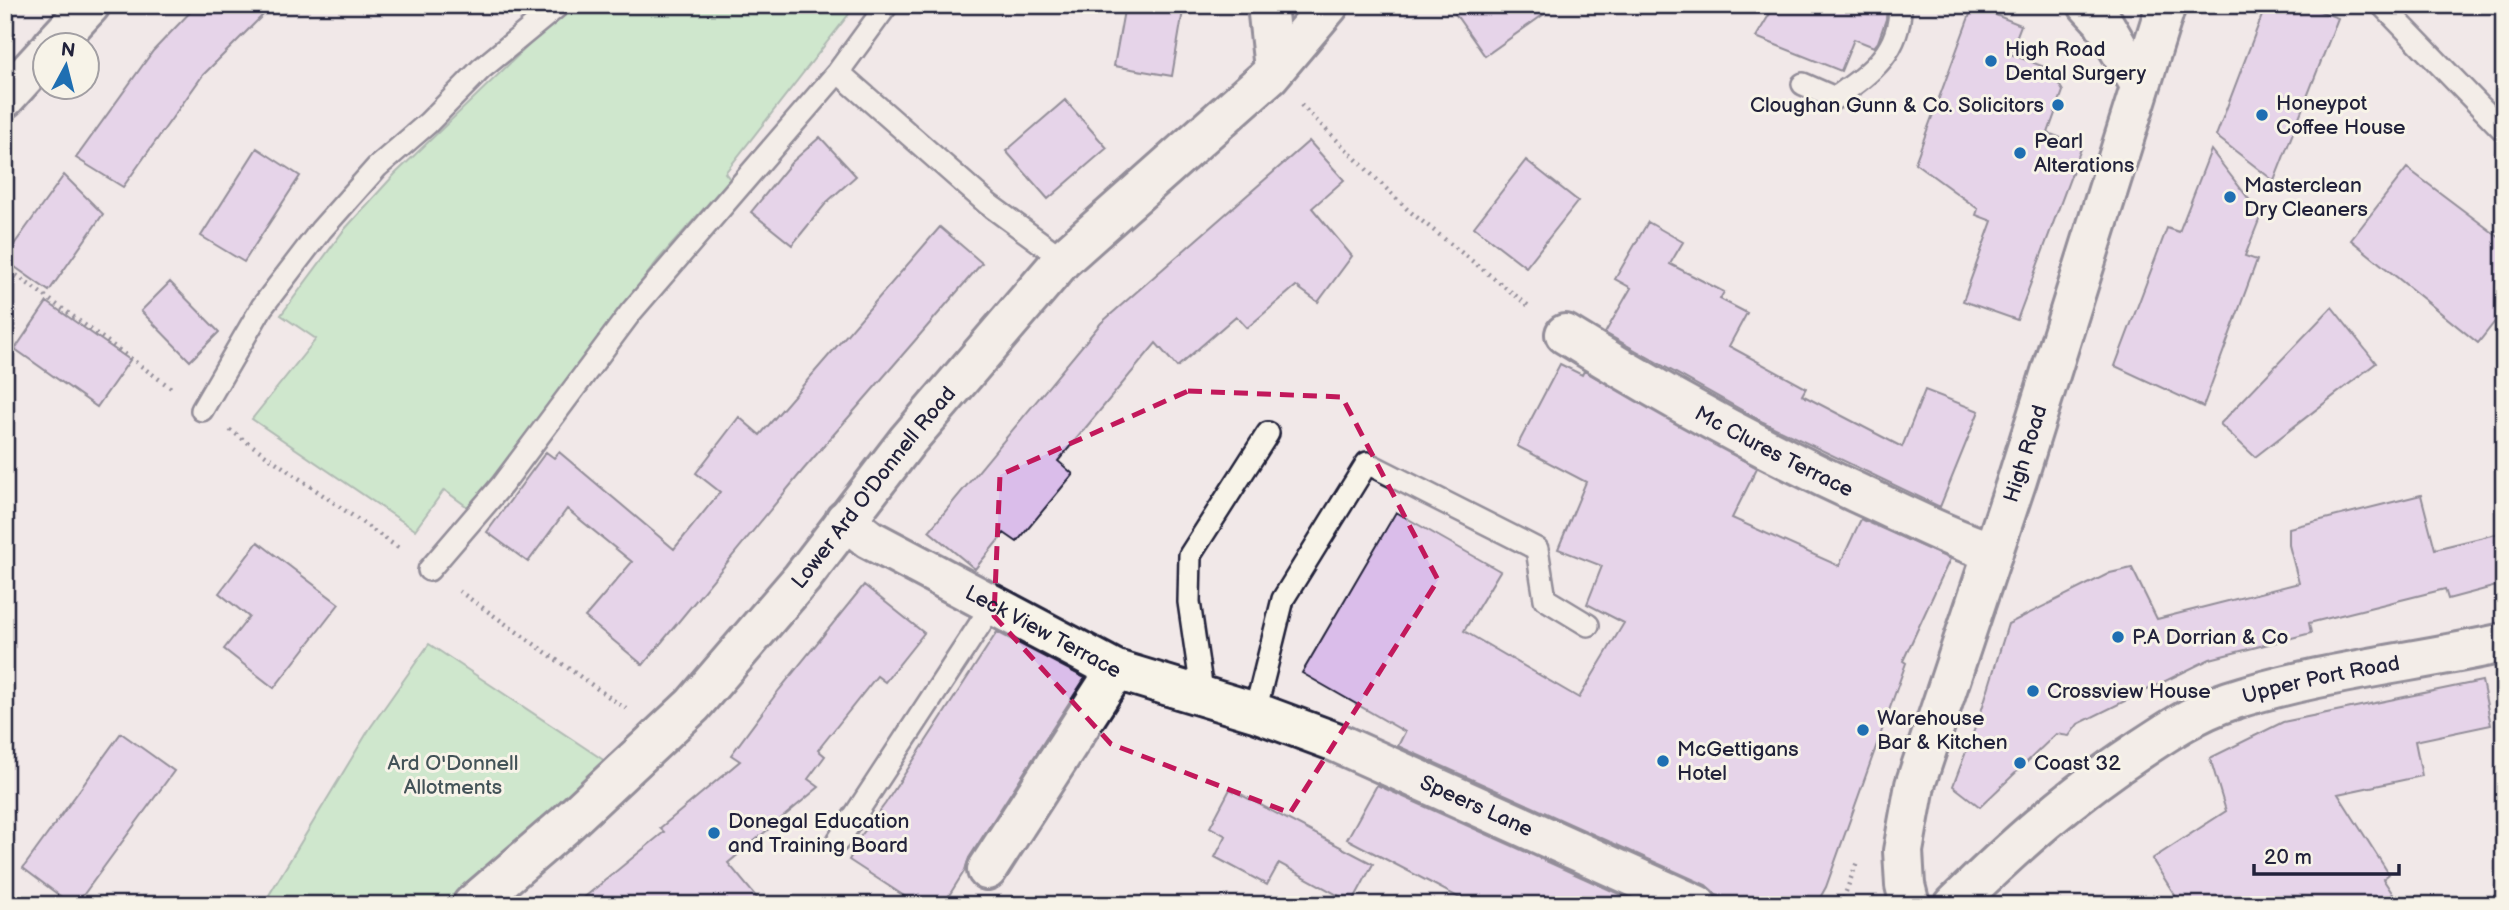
<svg xmlns="http://www.w3.org/2000/svg" width="2509" height="910" viewBox="0 0 2509 910" font-family="'Balsamiq Sans',sans-serif">
	<rect width="100%" height="100%" fill="#f1e8e8"/>
	<filter id="ink" filterUnits="userSpaceOnUse"><feTurbulence type="fractalNoise" baseFrequency=".0143" numOctaves="2"/><feDisplacementMap in="SourceGraphic" scale="14" xChannelSelector="R" yChannelSelector="G"/><feConvolveMatrix kernelMatrix="1 2 1 2 8 2 1 2 1" color-interpolation-filters="sRGB"/></filter>
	<g filter="url(#ink)">
		<path fill="#a6e6ae" stroke="#648474" stroke-width="2" d="M582,5H856L725,173L730,179L658,260L469,508L444,490L415,530L252,419L316,339L281,315L344,230L395,174L554,21Z
			M429,644L611,765L446,905H263L370,728Z"/>
		<path fill="#dabdea" stroke="#22223b" stroke-width="2" d="M197,5H273L203,75L123,187L76,158L153,51Z
			M1125,5H1184L1172,76L1114,66Z
			M1449,5H1557L1485,56Z
			M1775,5H1887L1886,19L1878,42L1874,47L1854,39L1841,71L1756,37Z
			M2266,5H2304L2338,18L2274,181L2216,136Z
			M1973,6L2021,25L2010,54L2050,69L2063,91L2048,133L2082,146L2017,320L1963,301L1992,221L1976,215L1978,209L1915,163Z
			M1065,100L1107,148L1048,199L1006,151Z
			M820,137L856,176L827,202L792,245L751,212L791,163Z
			M1309,141L1344,180L1312,208L1352,256L1318,302L1296,286L1247,328L1236,316L1177,367L1156,343L1058,461L1073,474L1017,542L1004,533L975,569L929,531L1101,323Z
			M257,148L300,176L244,262L201,236Z
			M2211,150L2261,215L2245,256L2257,260L2203,407L2115,366L2167,228L2179,232Z
			M1526,160L1578,201L1526,267L1474,227Z
			M2407,168L2504,241V310L2478,343L2351,240Z
			M64,175L103,214L49,291L5,260V257Z
			M1648,222L1683,242L1670,264L1724,292L1720,299L1747,313L1729,346L1806,388L1802,395L1902,447L1925,390L1979,411L1940,507L1763,422L1605,333L1631,288L1615,279Z
			M940,227L982,263L803,470L643,665L585,617L632,562L567,509L528,562L487,532L546,452L554,458L559,452L674,549L720,492L696,473L739,417L760,435Z
			M170,282L219,332L190,361L141,311Z
			M47,302L130,360L97,407L15,349Z
			M2332,307L2376,363L2255,457L2220,424Z
			M1560,364L1582,375L1584,371L1757,468L1732,518L1839,566L1861,519L1950,559L1903,661L1906,663L1826,887L1816,905H1736L1716,895L1706,885L1398,746L1405,732L1302,673L1396,512L1500,571L1464,631L1579,698L1624,623L1587,604L1602,566L1558,549L1586,482L1517,446Z
			M2421,495L2435,549L2504,532V584L2448,599L2445,589L2309,623L2311,633L2210,659L2078,724L2069,736L2056,734L1980,807L1953,786L1981,712L2008,624L2110,573L2132,568L2157,619L2299,583L2289,545V528Z
			M258,542L339,604L274,688L224,649L249,617L219,593Z
			M864,585L924,633L885,682L877,676L818,750L825,756L808,779L819,787L728,863L763,905H575L664,832L660,828L740,761L731,755L779,690Z
			M997,632L1085,678L969,858L965,870L943,905H918L849,860L854,851L851,849L885,804Z
			M2482,681L2491,725L2415,741L2422,776L2338,794L2389,874L2383,879L2400,905H2181L2152,859L2226,811L2210,758L2283,722Z
			M121,733L174,771L76,905H72L23,868Z
			M1377,785L1630,899L1627,905H1473L1347,839Z
			M1230,789L1373,864L1352,903L1279,863L1267,885L1215,857L1226,836L1210,827Z"/>
		<g fill="none" stroke-linecap="round" stroke-linejoin="round">
			<g stroke="#22223b" stroke-width="26">
				<path id="lane" d="M2382,5L2504,131
					M838,72L988,204L1063,259
					M1803,84L1835,98C1870,73 1901,52 1900,5
					M202,410L262,307L321,230L377,167L428,123L481,69L559,5
					M429,570L502,485L631,312L838,72L887,5
					M1203,698L1189,602L1190,555L1268,433
					M1255,712L1283,599L1367,463L1537,549L1545,599L1588,625
					M838,841L994,603"/>
			</g>
			<g stroke="#22223b" stroke-width="44">
				<g id="street">
					<path d="M1267,5L1274,69"/>
					<path d="M2088,5L2102,20L2140,85"/>
					<path d="M52,46L90,5"/>
					<path d="M5,98L46,53"/>
					<path id="s1" d="M1565,334C1663,395 1765,451 1870,499C1911,518 1950,538 1993,552"/>
					<path id="s2" d="M845,520L869,539L1116,670L1255,712L1333,741L1697,905"/>
					<path d="M987,870L1116,670"/>
					<path id="s3" d="M472,905L564,826L693,705L802,578L908,440L1063,259L1270,75L1329,5"/>
				</g>
			</g>
			<g stroke="#22223b" stroke-width="44">
				<g id="secondary">
					<path id="s4" d="M1910,905L1905,885L1903,851L1915,785L2017,480L2166,5"/>
					<path id="s5" d="M1954,905C2013,847 2072,794 2141,749C2168,731 2198,711 2229,701C2319,672 2412,663 2504,643"/>
				</g>
			</g>
			<path stroke="#22223b" stroke-width="4.5" stroke-dasharray="2 5" stroke-linecap="butt" d="M1301,105L1408,210L1530,307
				M5,267L174,390
				M230,430L400,549
				M459,591L626,709
				M1841,905L1857,862"/>
			<use href="#lane" stroke="#f7f3e8" stroke-width="21"/>
			<use href="#street" stroke="#f7f3e8" stroke-width="38"/>
			<use href="#secondary" stroke="#f7f3e8" stroke-width="38"/>
		</g>
	</g>
	<path d="M0 0H2509V910H0ZM1188,391L1342,397L1438,580L1290,813L1111,744L994,616L1000,475Z" fill="#f1e8e8" fill-opacity=".55" fill-rule="evenodd"/>
	<path fill="none" stroke="#c2185b" stroke-width="5" stroke-dasharray="14 9" stroke-linejoin="round" d="M1188,391L1342,397L1438,580L1290,813L1111,744L994,616L1000,475Z"/>
	<g fill="#1f6fb2" stroke="#f7f3e8" stroke-width="2.5">
		<circle cx="1991" cy="61" r="7"/>
		<circle cx="2058" cy="105" r="7"/>
		<circle cx="2262" cy="115" r="7"/>
		<circle cx="2020" cy="153" r="7"/>
		<circle cx="2230" cy="197" r="7"/>
		<circle cx="2118" cy="637" r="7"/>
		<circle cx="2033" cy="691" r="7"/>
		<circle cx="1863" cy="730" r="7"/>
		<circle cx="1663" cy="761" r="7"/>
		<circle cx="2020" cy="763" r="7"/>
		<circle cx="714" cy="833" r="7"/>
	</g>
	<g text-anchor="middle" stroke-width="6" stroke-linejoin="round" paint-order="stroke">
		<g font-size="21" fill="#22223b" stroke="#f7f3e8" text-anchor="start">
			<text x="2005" y="56">High Road<tspan x="2005" dy="24">Dental Surgery</tspan></text>
			<text x="2276" y="110">Honeypot<tspan x="2276" dy="24">Coffee House</tspan></text>
			<text x="2044" y="112" text-anchor="end">Cloughan Gunn &amp; Co. Solicitors</text>
			<text x="2034" y="148">Pearl<tspan x="2034" dy="24">Alterations</tspan></text>
			<text x="2244" y="192">Masterclean<tspan x="2244" dy="24">Dry Cleaners</tspan></text>
			<text x="2132" y="644">P.A Dorrian &amp; Co</text>
			<text x="2047" y="698">Crossview House</text>
			<text x="1877" y="725">Warehouse<tspan x="1877" dy="24">Bar &amp; Kitchen</tspan></text>
			<text x="1677" y="756">McGettigans<tspan x="1677" dy="24">Hotel</tspan></text>
			<text x="2034" y="770">Coast 32</text>
			<text x="728" y="828">Donegal Education<tspan x="728" dy="24">and Training Board</tspan></text>
		</g>
		<g font-size="21" fill="#22223b" stroke="#f7f3e8">
			<text dy="7" stroke="none"><textPath href="#s1" startOffset="240">Mc Clures Terrace</textPath></text>
			<text dy="7" stroke="none"><textPath href="#s4" startOffset="471">High Road</textPath></text>
			<text dy="7" stroke="none"><textPath href="#s3" startOffset="581">Lower Ard O'Donnell Road</textPath></text>
			<text dy="7" stroke="none"><textPath href="#s2" startOffset="228">Leck View Terrace</textPath></text>
			<text dy="7" stroke="none"><textPath href="#s5" startOffset="439">Upper Port Road</textPath></text>
			<text dy="7" stroke="none"><textPath href="#s2" startOffset="696">Speers Lane</textPath></text>
		</g>
		<g font-size="21" fill="#435358" stroke="#f7f3e8">
			<text x="453" y="770">Ard O'Donnell<tspan x="453" dy="24">Allotments</tspan></text>
		</g>
	</g>
	<rect width="2509" height="910" fill="none" stroke="#f7f3e8" stroke-width="28"/>
	<rect x="14" y="14" width="2481" height="882" fill="none" stroke="#22223b" stroke-width="2.5" filter="url(#ink)"/>
	<g transform="translate(66 66) rotate(7)"><circle r="33" fill="#f7f3e8" stroke="#a29fa3" stroke-width="2"/>
	<path d="M0-5L12 26L0 18L-12 26Z" fill="#1f6fb2"/>
	<text y="-10" font-size="19" font-weight="bold" text-anchor="middle" fill="#22223b">N</text>
	</g>
	<path d="M2254 864v10h145v-10" fill="none" stroke="#22223b" stroke-width="3.5"/>
	<text x="2264" y="864" font-size="21" fill="#22223b" stroke="#f7f3e8" stroke-width="5" paint-order="stroke">20 m</text>
</svg>
